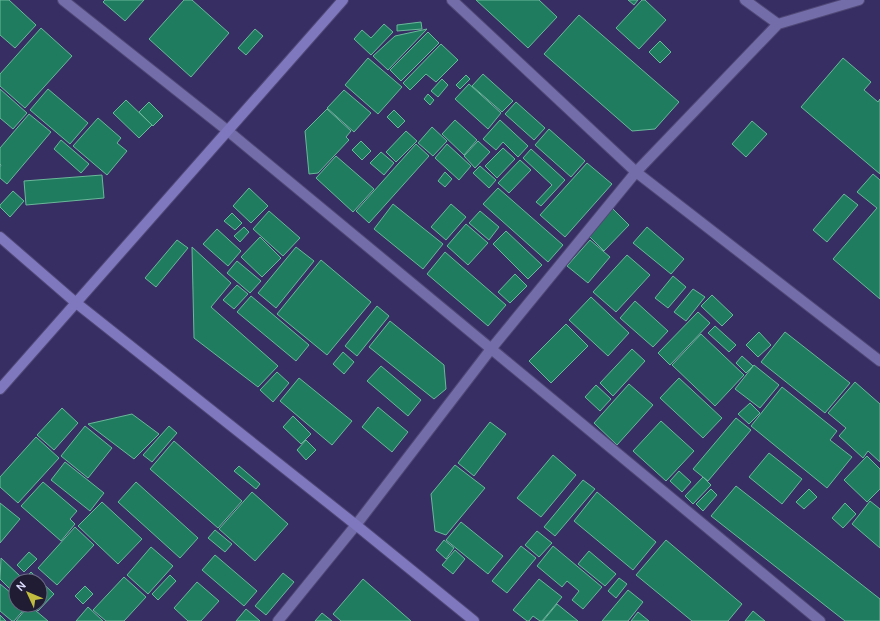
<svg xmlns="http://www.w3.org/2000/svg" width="880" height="621" viewBox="0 0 880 621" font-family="'DM Sans',sans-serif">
	<rect width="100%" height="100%" fill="#372f64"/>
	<path fill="#1f7c5f" stroke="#6ab89a" d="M0,0H9L36,25L15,48L0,35Z
		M105,0H144L125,21L103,2Z
		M184,0H192L229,33L191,77L149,39Z
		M476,0H539L557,17L528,48Z
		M628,0H638L634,5Z
		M642,0H645L666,20L639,49L616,28Z
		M579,15L679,102L655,129L632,131L544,54Z
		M421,22L422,29L397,31V25Z
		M384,24L393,32L371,55L354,39L362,30L371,38Z
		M41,28L72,56L25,108L0,86V74Z
		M255,29L263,36L246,55L238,48Z
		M427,29L388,70L373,56L395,36Z
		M428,32L439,43L401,81L390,70Z
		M660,41L671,52L660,63L649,52Z
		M441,44L458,60L436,82L426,74L410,90L403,83Z
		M368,58L402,87L378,114L345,85Z
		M843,58L871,82L864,90L878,102L880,99V174L801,107Z
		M483,74L513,101L502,112L472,86Z
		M466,75L470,79L460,89L456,85Z
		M442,79L448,85L438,97L431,91Z
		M469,84L501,113L488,129L455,99Z
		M0,89L27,113L13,129L0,118Z
		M48,89L88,123L70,144L30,110Z
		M344,90L371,113L354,132L327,108Z
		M428,94L434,100L430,105L424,99Z
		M126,100L152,125L139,138L113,113Z
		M149,102L163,116L153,126L139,112Z
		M516,102L545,128L534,140L505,114Z
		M327,109L351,131L346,137L349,140L318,173L309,174L305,131Z
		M394,110L405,121L398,128L387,117Z
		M29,114L51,132L7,184L0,178V167L1,165L0,164V148Z
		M98,118L121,138L117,143L127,151L107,175L73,146Z
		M455,120L477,140L464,155L442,134Z
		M500,120L528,146L518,157L503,142L496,150L483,139Z
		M752,121L767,134L746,157L732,144Z
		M432,127L447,141L433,156L418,143Z
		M549,129L585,161L571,177L535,145Z
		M406,131L417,141L396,162L386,152Z
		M61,140L89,164L81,173L54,149Z
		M361,141L371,151L362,160L352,150Z
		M478,141L490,152L475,168L464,156Z
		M416,144L429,156L369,223L356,211Z
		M447,144L471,166L459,180L435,158Z
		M503,148L515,159L497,178L485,166Z
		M531,149L565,180L541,206L536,202L552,185L523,158Z
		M381,152L394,163L384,175L370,163Z
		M336,156L374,189L353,212L316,178Z
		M520,160L531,170L509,193L498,183Z
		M587,163L612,184L565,237L540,215Z
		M480,166L496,180L489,188L473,173Z
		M445,172L452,179L445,187L438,181Z
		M873,174L880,180V299L833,259L877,208L857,192Z
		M102,175L104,198L26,205L24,181Z
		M249,188L268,206L251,223L233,206Z
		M498,188L563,245L548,262L483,204Z
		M13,191L24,201L10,217L0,207V205Z
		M844,194L858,205L827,242L813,230Z
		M393,204L443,244L423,269L374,229Z
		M451,204L466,217L446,240L431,227Z
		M612,208L629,225L604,251L587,234Z
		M269,211L300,238L283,256L253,229Z
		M480,211L499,227L489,240L469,223Z
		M232,213L242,223L235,230L224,221Z
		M466,224L488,243L468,265L447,246Z
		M244,227L249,232L240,242L234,236Z
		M647,227L684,259L671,274L633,243Z
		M217,229L241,251L228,266L203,244Z
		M506,231L542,265L528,279L493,244Z
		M260,237L281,258L262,277L241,257Z
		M177,240L188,248L156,287L145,278Z
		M590,240L610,257L588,283L567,266Z
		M192,247L231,283L211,307L278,366L258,387L194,338Z
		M296,247L314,261L276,308L258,293Z
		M445,252L506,305L488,326L427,274Z
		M627,255L650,275L616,312L593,292Z
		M321,260L371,302L327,355L277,314Z
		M237,261L261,281L250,293L227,273Z
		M515,274L527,286L510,303L498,292Z
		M673,276L686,287L668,308L655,298Z
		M237,285L248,294L234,309L223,300Z
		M693,289L705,297L686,321L674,312Z
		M712,295L733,315L722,326L701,306Z
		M251,296L309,345L296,361L237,312Z
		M591,297L629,333L608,356L569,320Z
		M635,301L668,331L653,347L620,318Z
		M377,306L389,316L357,356L345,346Z
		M698,312L710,323L670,365L658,353Z
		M390,321L444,365L446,389L434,399L369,347Z
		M566,324L588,346L551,383L529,361Z
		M715,326L736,345L729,352L708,333Z
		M759,332L771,345L758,357L746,345Z
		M785,332L850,383L825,413L761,362Z
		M701,334L744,375L715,406L672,365Z
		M632,349L645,361L613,396L600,383Z
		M343,352L354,362L344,374L333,364Z
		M742,356L753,366L746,373L736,363Z
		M754,365L779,385L760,408L735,389Z
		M381,366L421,400L408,416L367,381Z
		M277,372L289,383L273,402L260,390Z
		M299,378L352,421L332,445L280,401Z
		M679,378L722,418L703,438L660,398Z
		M855,382L880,404V462L868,451L863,458L839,436L846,428L828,413Z
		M629,384L653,405L617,445L594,423Z
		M596,385L611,399L600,411L585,397Z
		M782,387L837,431L830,440L852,457L827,488L751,426Z
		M750,403L760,413L749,424L738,414Z
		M378,407L408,432L392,452L362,427Z
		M62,408L78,423L54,450L37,435Z
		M132,414L159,434L134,459L88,424Z
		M293,416L311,434L301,444L283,427Z
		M736,418L751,430L708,481L693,469Z
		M661,421L694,451L666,481L633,451Z
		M490,422L506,434L474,476L458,463Z
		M85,426L112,448L88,478L61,456Z
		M169,426L177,433L152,462L143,455Z
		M36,437L59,458L18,503L0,487V477Z
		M306,440L316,450L306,460L297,450Z
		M174,441L242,501L218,528L150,469Z
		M769,453L802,479L782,504L749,477Z
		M553,455L576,475L541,517L517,498Z
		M867,456L880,469V489L867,502L844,480Z
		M65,462L104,493L90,511L51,480Z
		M455,465L485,488L446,535L435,531L431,494Z
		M239,466L260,484L256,489L234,471Z
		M679,471L691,482L682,492L670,481Z
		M703,477L711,485L693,504L685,496Z
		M583,480L595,489L555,536L544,527Z
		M43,482L77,511L70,519L75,524L61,541L21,506Z
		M136,482L198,538L180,558L118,502Z
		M736,486L880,599V621H845L711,516Z
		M711,489L717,495L703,511L696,504Z
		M809,489L817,497L804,509L796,502Z
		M252,492L288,524L255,561L219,529Z
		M597,492L656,542L633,570L574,521Z
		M870,501L880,509V548L852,524Z
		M102,502L142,539L118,564L78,526Z
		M0,503L20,519L0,543Z
		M845,503L856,514L843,528L832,518Z
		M461,522L503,556L488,574L446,540Z
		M75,527L94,545L57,585L38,568Z
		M215,530L232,544L225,552L208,538Z
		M537,531L552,543L539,557L525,545Z
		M444,540L454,548L446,559L436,550Z
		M666,540L742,604L728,621H692L636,575Z
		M521,546L536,558L507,593L492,581Z
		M553,546L602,587L583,609L572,600L579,591L567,581L562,587L537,566Z
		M151,547L173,566L148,594L127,575Z
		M455,550L465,559L453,574L442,565Z
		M589,551L616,574L605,586L578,564Z
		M29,552L37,559L24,572L17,565Z
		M215,555L257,591L244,606L202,570Z
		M1,558L21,577L10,589L0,579Z
		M31,572L54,594L38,611L32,605H40V581H22Z
		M283,573L294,582L266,615L255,606Z
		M170,575L176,581L158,600L152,594Z
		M124,577L146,597L124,621H106L93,610Z
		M619,578L627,584L616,598L608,591Z
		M363,579L411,621H341L333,614Z
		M539,579L562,597L542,621H540L533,616L529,621H527L513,610Z
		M197,582L219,601L201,621H188L174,608Z
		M0,584L16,597V605L27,606L14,621H12L0,611Z
		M85,586L93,594L83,604L75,596Z
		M628,590L643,602L628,621H602Z
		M557,604L578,621H543Z
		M29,605L48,621H16Z
		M88,607L103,621H76Z
		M246,609L260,621H236Z
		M753,611L765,621H745Z
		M638,612L649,621H631Z
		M322,613L332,621H315Z
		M0,615L6,621H0Z"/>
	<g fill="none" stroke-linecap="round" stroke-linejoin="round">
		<g stroke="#504876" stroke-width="12">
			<path id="street" d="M63,0L228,131L820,621
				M452,0L636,172L880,361
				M745,0L778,24
				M278,621L356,525L491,349L636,172L778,24L859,0"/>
		</g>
		<g stroke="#504876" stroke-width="12">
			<path id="secondary" d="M0,237L75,302L356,525L474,621
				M0,389L343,0"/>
		</g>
		<use href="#street" stroke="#736ea9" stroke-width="10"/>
		<use href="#secondary" stroke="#7f78bf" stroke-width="10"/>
	</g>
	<g transform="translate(28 593) rotate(314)"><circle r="19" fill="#1f1c34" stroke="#6a6884"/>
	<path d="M0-3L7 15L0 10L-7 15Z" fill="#c2bd3f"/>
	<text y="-6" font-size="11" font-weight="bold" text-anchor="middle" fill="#dbdafb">N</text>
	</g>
</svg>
